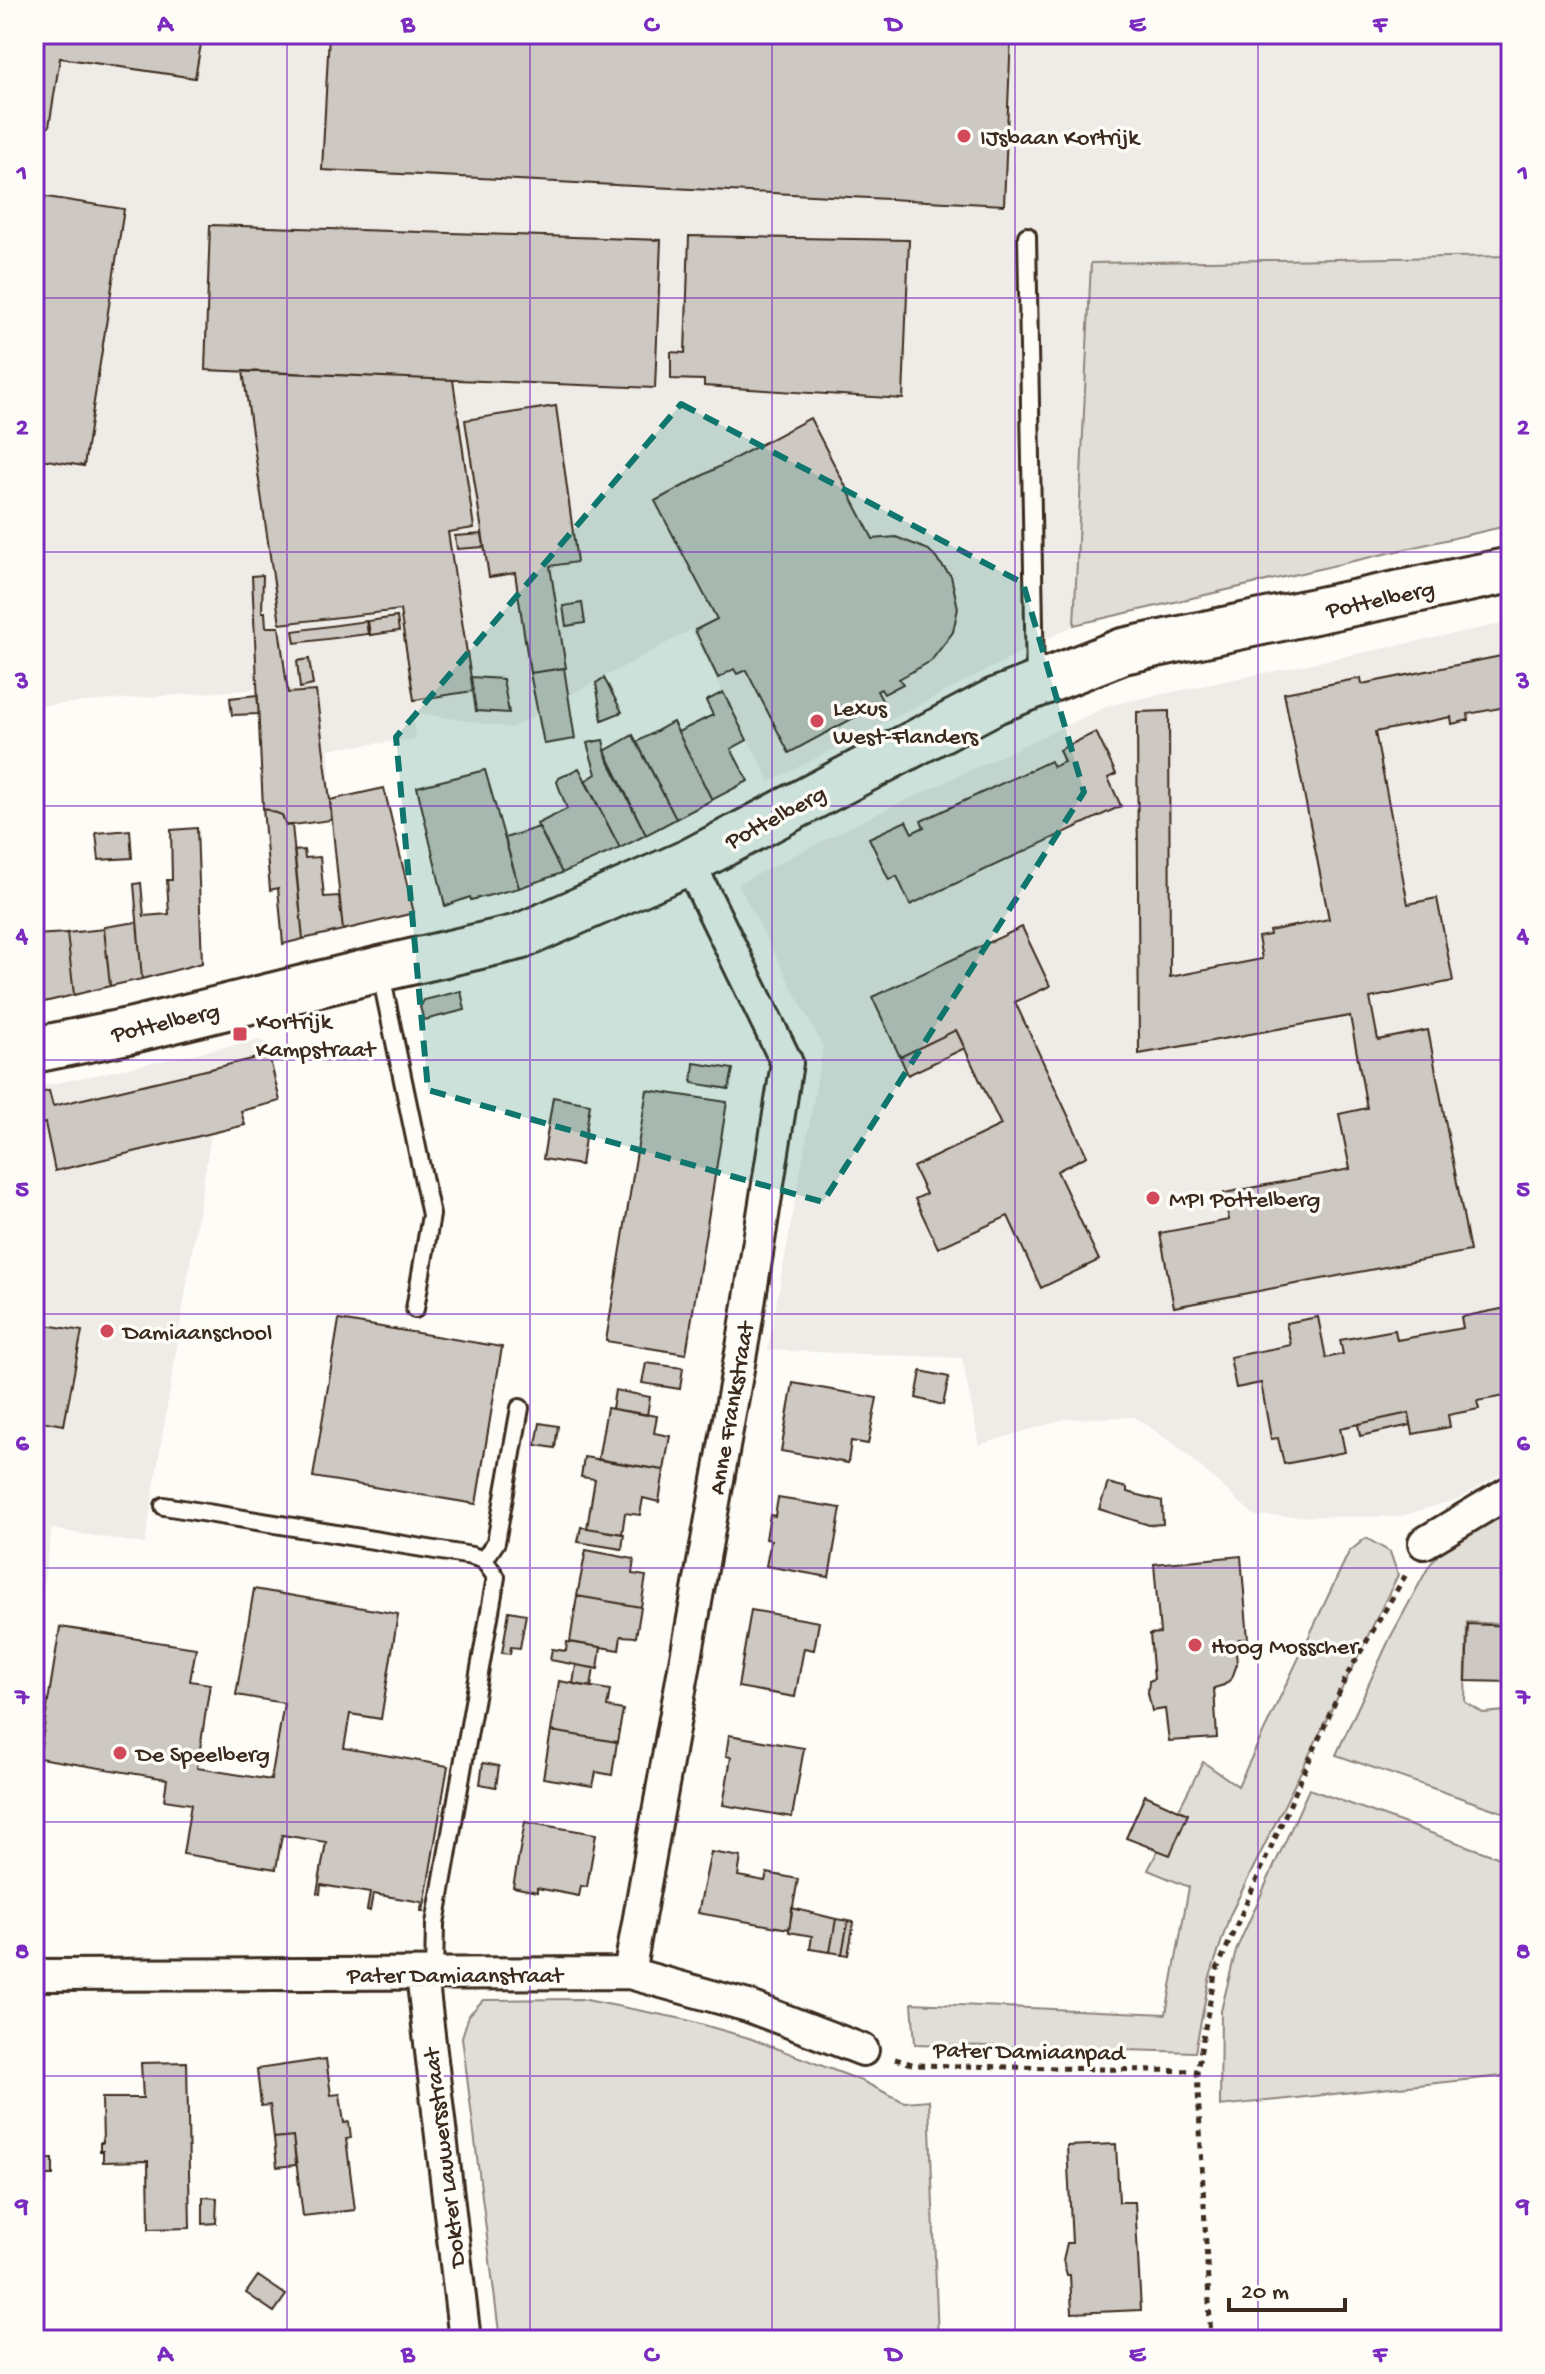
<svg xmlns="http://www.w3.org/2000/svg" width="1545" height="2374" viewBox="0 0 1545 2374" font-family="'Gochi Hand',sans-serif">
	<rect width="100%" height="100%" fill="#fdfcf7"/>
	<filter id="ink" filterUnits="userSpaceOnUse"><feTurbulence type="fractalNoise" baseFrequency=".0125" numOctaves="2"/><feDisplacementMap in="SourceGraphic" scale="16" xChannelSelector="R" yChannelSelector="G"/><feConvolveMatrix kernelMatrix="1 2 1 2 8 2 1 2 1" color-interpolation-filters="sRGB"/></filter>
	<g filter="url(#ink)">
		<path fill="#efece7" d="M34,34H1511V256L1091,263L1074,625L770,782L691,630L569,696L575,739L544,744L538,714L511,728L412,712L416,739L329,749L331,820L286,826L259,714L257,689L34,706Z
			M1511,622V1468L1458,1499L1398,1517L1255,1516L1176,1445L1134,1417L1065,1419L979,1445L962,1358L768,1350L823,1047L738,884L870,817L1110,705Z
			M258,1040L267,1043L280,1101L242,1111L245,1125L211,1134L145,1544L52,1529L34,1645V1088Z"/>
		<path fill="#e1ded7" stroke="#8e847a" stroke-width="2" d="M1511,256V525L1074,625L1091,263Z
			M1511,1510V1571L1504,1572L1501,1624L1467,1622L1465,1702L1483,1713L1505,1711L1506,1698L1511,1699V1815L1336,1755L1390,1638L1429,1566L1441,1551Z
			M1366,1538L1390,1552L1398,1575L1230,1915L1209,1980L1195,2052L915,2044L912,2003L1166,2014L1189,1887L1148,1870L1203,1762L1238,1786L1349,1552Z
			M1309,1789L1511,1862V2075L1220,2106L1221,2011L1236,1950Z
			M581,1999L683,2019L749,2038L862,2081L904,2102L929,2100L938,2340H500L462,2037L469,2015L483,2000Z"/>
		<path fill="#cdc8c2" stroke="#3b2a1e" stroke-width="2" d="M34,34H216L215,44H201L195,78L60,58L49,127L34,125Z
			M329,34H1011L1004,205L322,170Z
			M34,195L124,209L84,466L34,458Z
			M210,225L661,240L655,388L205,370Z
			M689,236L909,240L903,399L704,386V380L671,379V352L685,353Z
			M243,371L453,380L474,528L448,532L473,691L414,700L400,610L280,624Z
			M556,406L577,562L550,566L566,668L530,673L515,573L489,577L465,420Z
			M810,418L873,539L896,537L929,550L951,576L958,608L953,632L931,661L899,679L903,684L884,694L881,689L877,691L883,702L789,753L746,670L737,674L734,669L718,678L695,630L717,619L655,501Z
			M482,534L484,547L457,549L455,536Z
			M263,575L262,612H265L266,627H279L288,693L316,691L330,800L331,820L286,826L282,815L263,808L252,576Z
			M582,603L585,623L566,626L563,606Z
			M397,617L399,631L370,635L368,621Z
			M366,621L368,634L295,643L293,631Z
			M1511,654V706L1468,714L1469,720L1452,724L1451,717L1375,732L1408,904L1437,898L1453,981L1370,998L1378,1040L1428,1030L1470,1251L1174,1307L1160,1233L1229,1220L1224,1193L1350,1169L1339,1114L1367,1108L1350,1016L1139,1054L1137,712L1169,711L1170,977L1262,959L1258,937L1270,935L1269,931L1329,919L1284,693L1361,678L1362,684Z
			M309,659L313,685L300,688L297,661Z
			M564,668L575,739L544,744L530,673Z
			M471,677L503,679L509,713L476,711Z
			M604,678L622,712L602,720L596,683Z
			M723,692L747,740L731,749L748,781L712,800L678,732L713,715L706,701Z
			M257,695L259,714L232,715L230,698Z
			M673,722L712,800L676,819L637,742Z
			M1096,732L1116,774L1108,778L1121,806L910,905L897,876L889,880L869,838L906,821L912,833L924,827L921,821L1050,761L1053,767L1064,762L1059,750Z
			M633,735L676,819L646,835L605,751Z
			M603,740L607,758L646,835L620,848L585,781L596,774L587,743Z
			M579,768L620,848L562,873L537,824L567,809L557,782L559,778Z
			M485,770L519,888L471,900L470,897L445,906L417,787Z
			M384,788L414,913L343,930L330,800Z
			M263,808L282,815L286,826L292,825L303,939L283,944L278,888L270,890Z
			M539,827L562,873L519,888L505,838Z
			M197,828L202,963L142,979L134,884L141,883L144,916L169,914L167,880H172L171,830Z
			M130,830L132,858L99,860L96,833Z
			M304,850L305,858L320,857L324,897L339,896L343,930L303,939L294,851Z
			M137,922L142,979L110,986L104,927Z
			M1022,927L1050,986L1015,1002L1087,1156L1057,1171L1099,1260L1041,1288L1008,1216L938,1248L915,1199L926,1194L913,1167L1001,1125L956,1030L900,1057L872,997Z
			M104,929L110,986L74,995L67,933Z
			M67,933L74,995L40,1003L34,978V935Z
			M34,978L40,1003L34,1005Z
			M461,991L465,1010L424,1020L420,1007L424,1000Z
			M956,1030L965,1048L908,1075L900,1057Z
			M269,1055L280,1101L241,1111L245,1125L55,1171L45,1123L34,1126V1094L49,1091L53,1106Z
			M694,1063L733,1069L729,1089L692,1083Z
			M647,1090L727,1102L686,1354L606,1341Z
			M553,1097L590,1104L581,1165L543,1159Z
			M1511,1307V1395L1477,1401L1479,1409L1448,1415L1450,1427L1413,1434L1409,1413L1340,1428L1345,1452L1284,1464L1278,1438L1271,1439L1261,1383L1236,1388L1230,1357L1291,1345L1286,1323L1318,1317L1326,1358L1343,1354L1340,1340L1395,1330L1397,1340L1463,1328L1461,1317Z
			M339,1320L502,1347L476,1504L313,1477Z
			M34,1323L82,1331L64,1425L34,1420Z
			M646,1363L683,1368L680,1389L642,1383Z
			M921,1371L949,1377L943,1405L916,1398Z
			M793,1383L877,1398L868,1444L851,1441L848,1463L781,1451Z
			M615,1390L650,1397L647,1415L612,1409Z
			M607,1408L657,1416L654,1433L670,1436L664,1470L598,1460Z
			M1409,1413L1411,1425L1360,1436L1358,1424Z
			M540,1423L558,1426L555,1448L536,1445Z
			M584,1457L664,1470L659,1502L643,1498L640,1515L625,1513L622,1534L587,1528L595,1479L581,1477Z
			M1108,1483L1127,1488V1492L1162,1501L1163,1524L1149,1525L1099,1509Z
			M778,1498L841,1508L829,1577L766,1566L771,1540L766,1539L770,1515L775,1516Z
			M581,1527L624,1534L622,1549L578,1542Z
			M586,1550L634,1559L632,1574L646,1576L641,1607L577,1596Z
			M1241,1556L1248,1639H1239L1241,1651H1236L1237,1664L1232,1678L1224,1685L1214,1688L1217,1738L1169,1741L1165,1709L1152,1711L1148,1693L1149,1681L1154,1679L1150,1634L1160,1633L1154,1564Z
			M254,1589L398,1614L381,1719L350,1714L344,1748L448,1766L423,1912L421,1911L422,1902L373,1894L370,1911L367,1910L370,1893L321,1885L320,1894L317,1893L326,1842L282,1835L276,1869L183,1854L191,1804L164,1800L167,1779L39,1758L60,1627L196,1648L190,1681L210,1684L197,1768L271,1780L284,1703L236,1695Z
			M577,1596L641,1607L636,1637L621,1636L619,1650L570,1642Z
			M751,1610L819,1622L814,1650L804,1648L795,1697L738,1687Z
			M509,1611L526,1614L520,1648L511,1647L510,1654L502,1653Z
			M1468,1624L1511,1626V1682L1466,1681Z
			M567,1642L601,1647L598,1669L550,1660L552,1649L566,1651Z
			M576,1665L594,1668L591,1687L573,1684Z
			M559,1681L610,1690L607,1707L623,1710L617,1742L551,1731Z
			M551,1731L617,1742L612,1775L596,1772L593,1786L543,1778Z
			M729,1735L804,1748L792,1817L723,1805L731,1757L726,1756Z
			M483,1763L499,1766L496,1787L480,1784Z
			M1145,1795L1188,1814L1170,1855L1126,1838Z
			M525,1822L596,1834L587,1887L581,1886L579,1896L537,1888V1892L513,1887Z
			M711,1852L741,1857L738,1876L765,1881L767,1873L798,1879L789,1929L698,1913Z
			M34,1900H38V1925H34Z
			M792,1908L836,1919L830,1952L810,1949L812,1936L789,1932Z
			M836,1919L848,1921L842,1954L830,1952Z
			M848,1921L854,1922L848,1955L842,1954Z
			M326,2059L331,2095L340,2094L344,2123L349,2122L351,2138L346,2139L355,2210L303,2216L293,2136L274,2138L270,2105L261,2106L257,2069Z
			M43,2061L45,2159H53V2175H46V2182H34V2062Z
			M187,2062L190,2228L149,2229L148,2161L103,2162V2151H100V2143H103L102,2098H143L141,2063Z
			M293,2136L296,2165L277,2167L274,2138Z
			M1116,2144L1119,2202H1135L1141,2310L1072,2313L1070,2275H1067L1063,2260L1067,2243H1072L1067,2146Z
			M203,2197L217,2198L216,2223L203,2224Z
			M258,2276L286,2295L274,2312L246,2293Z"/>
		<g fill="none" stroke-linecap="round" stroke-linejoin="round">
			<g stroke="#3b2a1e" stroke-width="22">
				<path id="lane" d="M1027,236L1035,682
					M380,970L431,1215L415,1309
					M164,1506L472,1556L484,1560L496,1577L435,1924L434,1974
					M484,1560L496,1542L520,1408"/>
			</g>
			<g stroke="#3b2a1e" stroke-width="36">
				<path id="street" d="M1424,1543L1511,1491
					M629,1973L744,1336L787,1063L689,862
					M34,1975L629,1973L748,2006L863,2050
					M422,1975L465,2340"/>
			</g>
			<g stroke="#3b2a1e" stroke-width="50">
				<path id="primary" d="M34,1050L133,1030L380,969L519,937L689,862L995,701L1123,651L1511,570"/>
			</g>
			<path stroke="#3b2a1e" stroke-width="5" stroke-dasharray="6 6" stroke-linecap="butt" d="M895,2059L915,2065L1197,2071
				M1211,2340L1197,2071L1215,1974L1347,1675L1408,1571"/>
			<use href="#lane" stroke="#fdfcf7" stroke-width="16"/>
			<use href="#street" stroke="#fdfcf7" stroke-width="30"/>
			<use href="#primary" stroke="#fdfcf7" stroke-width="44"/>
		</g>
	</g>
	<path fill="#0f766e" fill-opacity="0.2" stroke="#0f766e" stroke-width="6" stroke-dasharray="16 10" stroke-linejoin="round" d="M681,404L1023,583L1084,792L823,1202L428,1090L396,737Z"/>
	<path fill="none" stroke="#7b2cbf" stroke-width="2" stroke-opacity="0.55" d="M287,34V2340M530,34V2340M772,34V2340M1015,34V2340M1258,34V2340M34,298H1511M34,552H1511M34,806H1511M34,1060H1511M34,1314H1511M34,1568H1511M34,1822H1511M34,2076H1511"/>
	<g fill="#d1495b" stroke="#fdfcf7" stroke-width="3">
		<circle cx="964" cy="136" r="8"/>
		<circle cx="817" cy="721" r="8"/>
		<rect x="232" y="1026" width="16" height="16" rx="4"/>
		<circle cx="1153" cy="1198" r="8"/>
		<circle cx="107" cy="1331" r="8"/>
		<circle cx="1195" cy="1645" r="8"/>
		<circle cx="120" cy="1753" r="8"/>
	</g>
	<g text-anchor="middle" stroke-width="7" stroke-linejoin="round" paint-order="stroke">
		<g font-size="24" fill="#3b2a1e" stroke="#fdfcf7" text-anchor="start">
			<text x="980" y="144">IJsbaan Kortrijk</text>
			<text x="833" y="715">Lexus<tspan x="833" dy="28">West-Flanders</tspan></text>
			<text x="256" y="1028">Kortrijk<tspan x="256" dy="28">Kampstraat</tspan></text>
			<text x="1169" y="1206">MPI Pottelberg</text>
			<text x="123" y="1339">Damiaanschool</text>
			<text x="1211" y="1653">Hoog Mosscher</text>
			<text x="136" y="1761">De Speelberg</text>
		</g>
		<g font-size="24" fill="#3b2a1e" stroke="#fdfcf7">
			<text transform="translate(1380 598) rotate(-12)" y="8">Pottelberg</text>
			<text transform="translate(775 816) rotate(-28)" y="8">Pottelberg</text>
			<text transform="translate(165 1021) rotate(-13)" y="8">Pottelberg</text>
			<text transform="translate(730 1408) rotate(-80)" y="8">Anne Frankstraat</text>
			<text x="455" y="1982">Pater Damiaanstraat</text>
			<text transform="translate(1029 2050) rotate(1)" y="8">Pater Damiaanpad</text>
			<text transform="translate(443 2158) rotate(-97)" y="8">Dokter Lauwersstraat</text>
		</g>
	</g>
	<rect width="1545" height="2374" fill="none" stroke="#fdfcf7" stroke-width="88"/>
	<path d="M1229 2298v12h116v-12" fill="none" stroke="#3b2a1e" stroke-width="4"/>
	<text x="1241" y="2298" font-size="24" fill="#3b2a1e" stroke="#fdfcf7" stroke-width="6" paint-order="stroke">20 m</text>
	<rect x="44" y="44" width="1457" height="2286" fill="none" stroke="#7b2cbf" stroke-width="3"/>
	<g font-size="26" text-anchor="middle" font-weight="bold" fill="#7b2cbf">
		<text x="165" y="31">A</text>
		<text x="408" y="31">B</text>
		<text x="651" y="31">C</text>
		<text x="894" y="31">D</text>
		<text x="1137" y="31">E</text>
		<text x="1380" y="31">F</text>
		<text x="22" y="180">1</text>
		<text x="1523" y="180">1</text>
		<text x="22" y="434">2</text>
		<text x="1523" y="434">2</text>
		<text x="22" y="688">3</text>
		<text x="1523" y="688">3</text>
		<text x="22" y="942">4</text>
		<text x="1523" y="942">4</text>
		<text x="22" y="1196">5</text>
		<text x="1523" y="1196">5</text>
		<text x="22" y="1450">6</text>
		<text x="1523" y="1450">6</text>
		<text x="22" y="1704">7</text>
		<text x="1523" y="1704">7</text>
		<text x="22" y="1958">8</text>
		<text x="1523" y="1958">8</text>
		<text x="22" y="2212">9</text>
		<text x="1523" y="2212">9</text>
		<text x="165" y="2361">A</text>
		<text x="408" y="2361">B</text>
		<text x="651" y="2361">C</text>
		<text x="894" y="2361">D</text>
		<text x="1137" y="2361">E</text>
		<text x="1380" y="2361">F</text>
	</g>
</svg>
